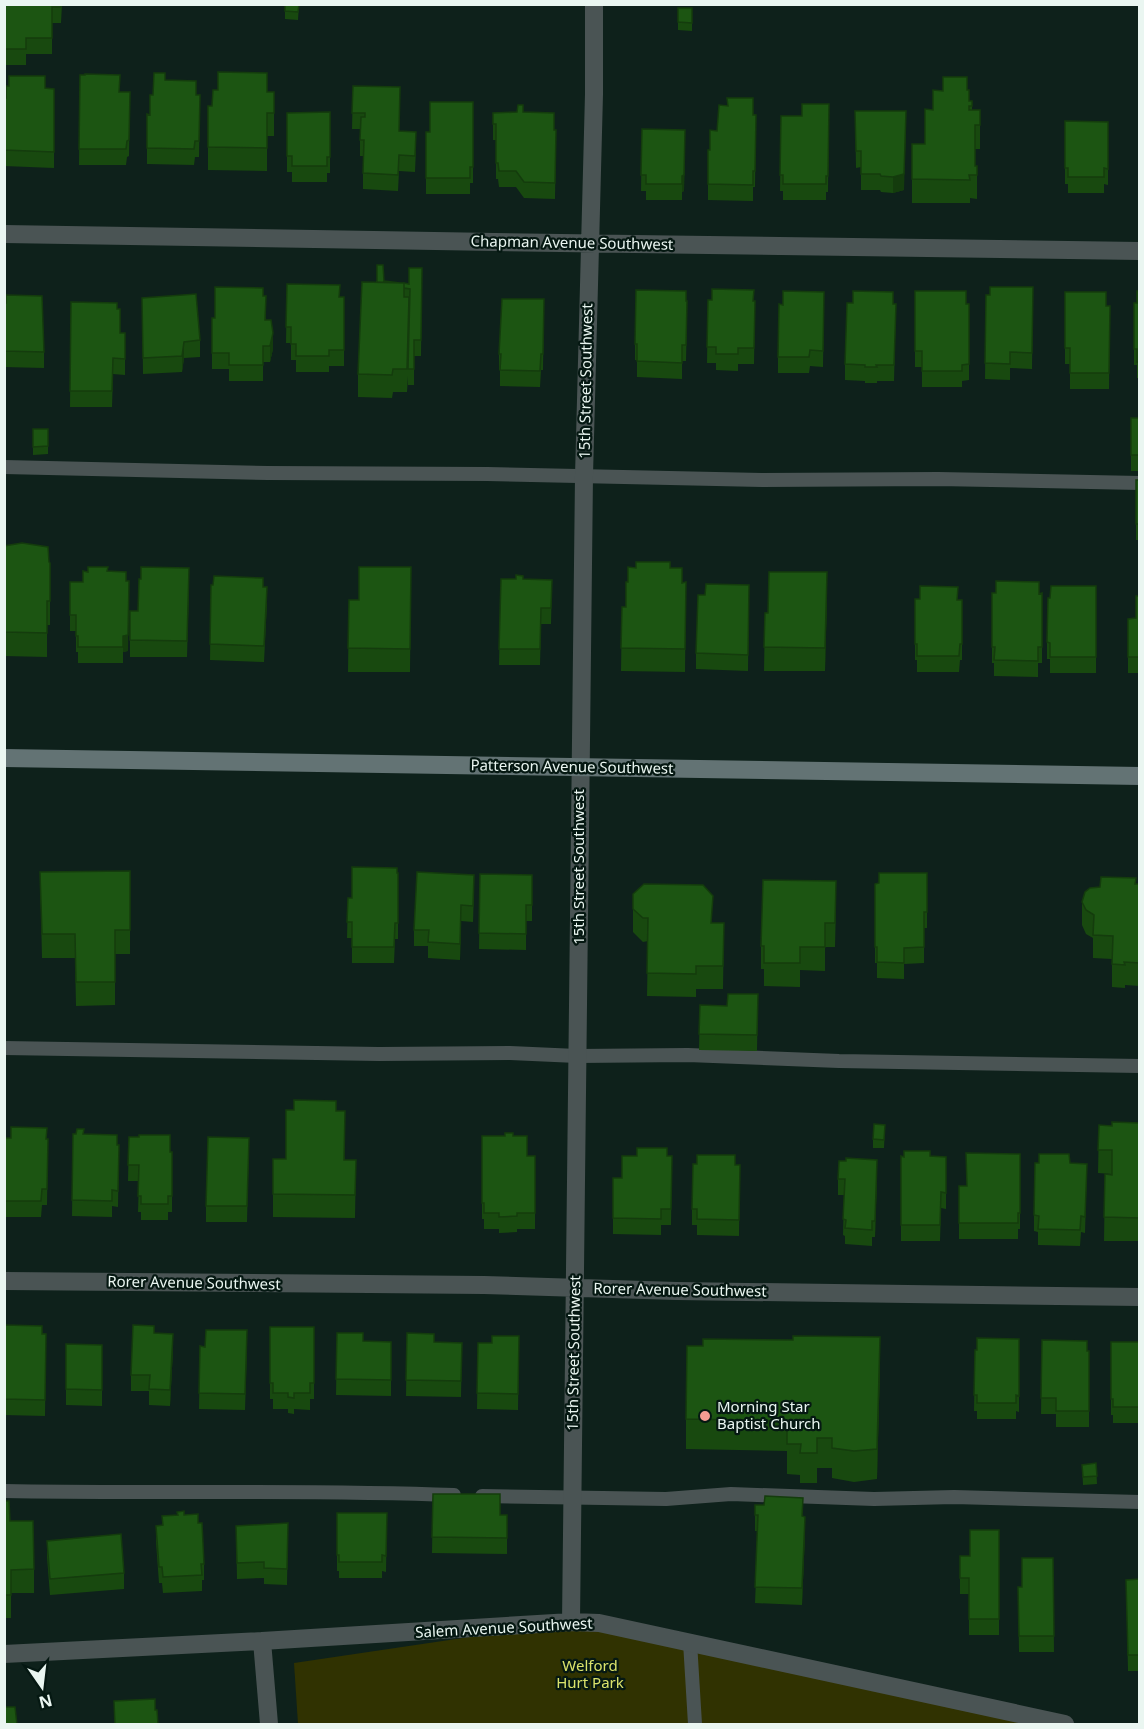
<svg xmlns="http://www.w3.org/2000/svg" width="1144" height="1729" viewBox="0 0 1144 1729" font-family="'Noto Sans',sans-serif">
	<rect width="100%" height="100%" fill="#0e211b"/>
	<path fill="#303201" d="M571,1622L1065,1724H298L294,1663Z"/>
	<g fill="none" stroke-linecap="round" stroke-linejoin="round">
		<path stroke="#4a5454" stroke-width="14" d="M4,467L268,473L487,474L762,480L938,479L1140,483
			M4,1048L379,1054L510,1053L577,1056L688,1055L839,1061L1140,1066
			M4,1491C154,1494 304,1489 454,1495
			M482,1496L666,1499L731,1494L874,1499L954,1497L1140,1502
			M690,1642L695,1724"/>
		<path stroke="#4a5454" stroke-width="18" d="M4,234C383,243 761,244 1140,251
			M4,1281L484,1285L677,1291L1140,1297
			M571,1622L584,476L594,94V4
			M262,1641L269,1724
			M4,1654L262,1641L571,1622L599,1623L1065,1724"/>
		<path stroke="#637374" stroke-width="18" d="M4,758L1140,776"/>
	</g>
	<path fill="#18490f" d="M4,4H62L61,23H52V54H26V65H4Z
		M285,4H299L298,20L285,19Z
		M678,8H692V31L678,30Z
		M80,75L120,92H130L129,156L127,157L126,165H79Z
		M165,80L196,95H200L199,157H195L194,165L147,164V114L150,115L153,95Z
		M353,86L416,148L415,172L399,171L398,191L363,189V156H360V129H352Z
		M45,89H54V168L4,166V98Z
		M967,90L969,101H972V110H980V149H975V166H977V199L970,198V203H912V144H925L933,110Z
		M267,92H274V136H267V171L208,170V106H212Z
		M473,102V183H470V194H426V132H430Z
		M829,104L828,192H826V200H783V191H780L781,116H802Z
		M855,111L904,190L893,193L881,192L880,190H861V167L856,168Z
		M330,112V173H327V182H292V172H287V113Z
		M523,112L554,130H556L555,199L524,198L516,187H499L498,179H496V140H493V113Z
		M753,114L756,115L755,187H753V201L708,200V150H710L717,131Z
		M1065,121L1108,122V185L1104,184V193H1068V184H1065Z
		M642,129L685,130L684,191L682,192V200H646V191H641Z
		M409,268H422L421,356H414V385H408V376L407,392H393L392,398L358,397V374L377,282L384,281L409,284Z
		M287,284L340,297H344V366H329V372H296V360H291V343H286Z
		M1033,287L1032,369L1010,368V380L985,379L986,295Z
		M915,291L969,304V380L962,381V387H922V367H915Z
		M1140,291V378H1137V365H1134V303H1137Z
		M824,292L823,367L810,366L809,373H778V357L783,305Z
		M1065,292L1106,306H1110L1109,389H1070V364H1065Z
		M263,296L266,320L273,349L270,362H263V381H229V369H212V318H215Z
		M142,298L200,340V357L184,358L182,372L143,374Z
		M544,299L543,370H541L540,387L500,386V370H499V354Z
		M708,300L755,301L754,364H738V371L716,370V363H707Z
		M686,301L687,317L686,361H682V379L637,377V360H635V344Z
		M71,302L117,309L120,333H125V375L113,374L112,407H70Z
		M4,303L44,352V368L4,367Z
		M853,303L896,304L894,381H877V383H865V381L845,380V364Z
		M1131,418H1140V471H1131Z
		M33,429H48V454L33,455Z
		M1136,480H1140V540H1136Z
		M4,546L50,563V625H47V657L4,656Z
		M411,567L410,672H348L349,600H359Z
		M670,568L682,583L686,582L685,672L621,671L622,607H626L628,582Z
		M108,571L128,651L123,652V663H78V652H76V631H70V582H83Z
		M501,579L552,580L551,624H541L540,665H499Z
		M189,584L187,657H130V611H138Z
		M211,585L263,587L267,603L264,662L210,660Z
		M749,585L748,671L696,669V653Z
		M1096,586V673H1050V659H1047V642Z
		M992,593H1042V663H1038V677L994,676V663H992Z
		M827,595L825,671H764L765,613Z
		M1140,596V673H1128V619L1136,618Z
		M915,599L962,600V660H960L959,672H917V660H915Z
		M130,871V954H115V1005L76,1006L75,958H42L40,872Z
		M398,873V939H395L394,963H352V938H347L348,898H352Z
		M927,873V928H924V963L904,964V979L877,978V963H875V884Z
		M480,874L532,875V921H526V950L479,949Z
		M1136,884H1140V986L1125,985V988L1112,987V959L1093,958V938L1086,934L1082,925V902Z
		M474,891L473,922L461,921L460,960L428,958V946H414V930Z
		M633,894L713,923H724L723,989H696V997L647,996L648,941L643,942L633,932Z
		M836,905L835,947H825V971L800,970V987L764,986V969H761V946Z
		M758,994L757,1051L699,1050L700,1005L727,1006Z
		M294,1110L336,1111L345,1160H356L355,1218L273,1217V1159H286Z
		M1140,1123V1241H1104L1105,1174L1112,1175V1174L1098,1173L1099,1125L1112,1126Z
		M885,1125L884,1148H873V1139Z
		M73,1134H84L119,1145L118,1207L112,1206V1217L72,1216Z
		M482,1136H513L527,1156H535V1229H517V1232L499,1233V1229H484V1219H482Z
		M129,1137L170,1152H172V1212H168V1220H141V1212H138L139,1181H128Z
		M4,1138L48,1139L47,1205H42L41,1217H4Z
		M249,1138L247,1222H206V1206Z
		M1020,1154V1229H1018V1239H959V1186H966Z
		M667,1156H672L671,1225H661V1235L613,1234V1178H622Z
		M901,1156L946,1157V1209L941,1208L940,1241H901Z
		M1070,1163L1087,1164L1085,1233L1081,1232L1080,1246L1038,1245V1232L1034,1231V1215Z
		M735,1165H740L739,1236L697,1235V1225H692V1209Z
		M877,1176L875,1237H872V1246L845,1244V1236L843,1235L844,1195H838V1179Z
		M4,1325L46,1334L45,1416L4,1415Z
		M270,1327H314V1399H310V1410L294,1409V1414L288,1413V1409H273V1399H270Z
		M154,1333L173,1350L170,1406L149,1405V1391H131V1375Z
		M337,1333L363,1341L391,1342V1396L336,1395Z
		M407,1333L434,1342L462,1343L461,1397L406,1396Z
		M519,1336L518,1410L477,1409L478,1343H492Z
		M1019,1339V1412L1016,1411V1419H977V1411H974L975,1350Z
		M1042,1340L1089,1351V1427H1056V1414H1041Z
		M1111,1342H1140V1423H1113V1415H1111Z
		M66,1344L102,1345V1406L66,1405Z
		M200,1346H247L245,1410L199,1409Z
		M880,1367L877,1479L854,1482L832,1478V1468H817V1483H800V1475L787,1474V1451L686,1449V1419Z
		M1096,1463L1097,1484L1083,1485L1082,1465Z
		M433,1494L500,1515H507V1554L432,1553Z
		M4,1501L10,1521L34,1569V1593H11V1618H4Z
		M755,1505L803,1517L805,1533L802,1605L755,1603L758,1531H755Z
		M337,1513H387L386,1572L382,1571V1578H339V1571H337Z
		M162,1516L198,1523L204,1564V1580H202V1591L163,1593L162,1583H159L156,1542V1526L162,1525Z
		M288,1523L287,1585L264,1584V1578L237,1579L236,1526Z
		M999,1530V1635H969V1594H960V1556H970Z
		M47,1541L124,1573V1589L50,1595L47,1557Z
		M1053,1558L1054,1652H1019L1018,1587H1022Z
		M1140,1579V1671H1128L1126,1580Z"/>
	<path fill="#143c0d" d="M906,127L904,190L893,193V177Z
		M685,146L684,191L682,192V176Z
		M273,333V349L270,362V346Z
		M184,342V358L182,372V356Z
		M827,572V595L825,671V648Z
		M129,581L128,651L123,652V663V636Z
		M461,905V921L460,960V944Z
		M877,1160V1176L875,1237V1221Z
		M173,1334V1350L170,1406V1390Z
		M880,1337V1367L877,1479V1449Z
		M805,1517V1533L802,1605V1588Z"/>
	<path fill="#1c5512" stroke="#143c0d" stroke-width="1.5" d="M4,4H61V7H52V38H26V49H4Z
		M285,4H299L298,12L285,11Z
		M678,8H692V23L678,22Z
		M218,72L267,73V92H274V113H267V148L208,147V106H212L213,90H218Z
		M154,73H165V80L196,81V95H200L199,141H195L194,149L147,148V114L150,115V95H153Z
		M85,74L120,75L119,92H130L129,140L127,141L126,149H79L80,75H85Z
		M9,76H45V88L54,89V152L4,150V98H6V86H9Z
		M943,77H967V90H969V101H972V106H969V110H980V125H975V166H977V175H969L970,180L912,179V144H925V109L933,110V90L943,91Z
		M353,86L400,87L399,131L416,132L415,156L399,155L398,175L363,173L364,140H360L361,117H365V113H352Z
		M727,98H753V115H756L755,171H753V185L708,184V150H710V130L717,131L719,105L728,106Z
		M430,102H473V167H470V178H426V132H430Z
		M802,104H829L828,176H826V184H783V175H780L781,116H802Z
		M518,105H523V112L554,113V130H556L555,183L524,182L516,171H499L498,163H496V124H493V113L517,112Z
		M855,111H906L904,174L893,177L881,176L880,174H861V151H856Z
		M330,112V157H327V166H292V156H287V113Z
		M1065,121L1108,122V169L1104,168V177H1068V168H1065Z
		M642,129L685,130L684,175L682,176V184H646V175H641Z
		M377,265H383L384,281L400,283L377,282Z
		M409,268H422L421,340H414V369H408L410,289L404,288V283L409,284Z
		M362,282L404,283V297H409L407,369H393L392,375L358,374Z
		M287,284L340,285L339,297H344V350H329V356H296V344H291V327H286Z
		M215,287L263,288V296H266L265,320H271L273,333L270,346H263V365H229V353H212V318H215Z
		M990,287H1033L1032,353L1010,352V364L985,363L986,295H990Z
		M712,289L754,290L753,301H755L754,348H738V354H716V347H707L708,300H712Z
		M636,290L686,291V301H687L686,345H682V363L637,361V344H635Z
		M783,291L824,292L823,351L810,350L809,357H778L779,304L783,305Z
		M853,291L893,292V304H896L894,365H876L877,367H865V365L845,364L847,303H853Z
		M915,291H966V304H969V364L962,365V371H922V351H915Z
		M1137,291H1140V362H1137V349H1134V303H1137Z
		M1065,292H1106V306H1110L1109,373H1070V348H1065Z
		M196,294L200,340L184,342L182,356L143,358L142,298Z
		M6,295L42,296L44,352L4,351V303H6Z
		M502,299H544L543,354H541L540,371L500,370L501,354H499Z
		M71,302L117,303V309H120V333H125V359L113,358L112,391H70Z
		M1131,418H1140V455H1131Z
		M33,429H48V446L33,447Z
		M1136,480H1140V524H1136Z
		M22,543L48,547L49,562L50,563V601H47V633L4,632V546Z
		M636,562H670V568H682V583L686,582L685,649L621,648L622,607H626V582H628V567L636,568Z
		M88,567H108L107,571L126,572V581H129L128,635L123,636V647H78V636H76V615H70V582H83V571L88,572Z
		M141,567L189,568L187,641L130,640V611H138L139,579H141Z
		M359,567H411L410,649L348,648L349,600H359Z
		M769,572H827L825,648L764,647L765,613H768Z
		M516,575L523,576V579L552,580L551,608H541L540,649H499L501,579H516Z
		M214,576L263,578V587H267L264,646L210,644L211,585H213Z
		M996,581L1039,582V594L1042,593V647H1038V661L994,660L995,647H992V593H996Z
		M706,584L749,585L748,655L696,653L698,595H705Z
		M920,586L958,587L957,600H962V644H960L959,656H917V644H915V599H920Z
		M1051,586H1096V657H1050V643L1047,642L1048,598H1050Z
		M1136,596H1140V657H1128V619L1136,618Z
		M352,867L397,868V873H398V923H395L394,947H352V922H347L348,898H352Z
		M130,871V930H115V982H76L75,934H42L40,872Z
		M417,872L474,875L473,906L461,905L460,944L428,942L429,930H414Z
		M879,873H927V912H924V947L904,948V963L877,962V947H875V884L879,883Z
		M480,874L532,875V905H526V934L479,933Z
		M1101,877L1136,878L1135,884H1140V963L1124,962L1125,965L1112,964L1113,936L1093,935L1094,915L1086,910L1082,902L1085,892L1090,888L1100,887Z
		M763,880L836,881L835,923H825V947H800V963H764V946H761Z
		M644,884L703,885L713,896L711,923H724L723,966H696V974L647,973L648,918H643L633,909V894Z
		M728,994H758L757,1035L699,1034L700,1005L727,1006Z
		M294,1100L336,1101V1111H345L344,1160H356L355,1195L273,1194V1159H286V1110H294Z
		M1112,1122L1140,1123V1218L1104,1217L1105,1174L1112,1175V1150H1098L1099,1125L1112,1126Z
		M874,1124L885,1125L884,1140L873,1139Z
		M11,1127L47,1128L46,1139H48L47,1189H42L41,1201H4V1138H11Z
		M77,1129H84L83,1134L117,1135V1145H119L118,1191L112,1190V1201L72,1200L73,1134H76Z
		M505,1133H513V1136H527V1156H535V1213H517V1216L499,1217V1213H484V1203H482V1136H505Z
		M139,1135H170V1152H172V1196H168V1204H141V1196H138L139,1165H128L129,1137H139Z
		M208,1137L249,1138L247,1206H206Z
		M637,1148H667V1156H672L671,1209H661V1219L613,1218V1178H622V1156H637Z
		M904,1151H930V1156L946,1157V1193L941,1192L940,1225H901V1156L904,1157Z
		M966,1153L1020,1154V1213H1018V1223H959V1186H967Z
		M1039,1154H1069L1070,1163L1087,1164L1085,1217L1081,1216L1080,1230L1038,1229L1039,1216L1034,1215L1035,1163H1039Z
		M697,1155H735V1165H740L739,1220L697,1219V1209H692L693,1164H697Z
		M846,1158L877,1160L875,1221H872V1230L845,1228L846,1220L843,1219L845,1179H838L839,1161H846Z
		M4,1325L42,1326V1334H46L45,1400L4,1399Z
		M133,1325L154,1326V1333L173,1334L170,1390L149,1389L150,1375H131Z
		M270,1327H314V1383H310V1393H294V1398L288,1397V1393H273V1383H270Z
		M206,1330H247L245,1394L199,1393L200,1346L205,1347Z
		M337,1333H363V1341L391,1342V1380L336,1379Z
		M407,1333L434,1334V1342L462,1343L461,1381L406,1380Z
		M492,1336H519L518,1394L477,1393L478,1343H492Z
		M793,1336L880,1337L877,1449L854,1451L832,1448V1438H817V1453H800L801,1444H787V1429L792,1430V1421L686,1419L687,1346H703V1339L793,1340Z
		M977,1338L1019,1339V1396L1016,1395V1403H977V1395H974L975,1350H977Z
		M1042,1340L1087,1341V1351H1089V1411H1056V1398H1041Z
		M1111,1342H1140V1407H1113V1399H1111Z
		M66,1344L102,1345V1390L66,1389Z
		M1096,1463L1097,1476L1083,1477L1082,1465Z
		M433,1494H500V1515H507V1538L432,1537Z
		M765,1496L803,1498L802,1516L805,1517L802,1588L755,1587L758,1515H755V1505H764Z
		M4,1501H9L10,1521H33L34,1569L11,1570V1595H4Z
		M184,1511V1515L198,1514V1523H202L204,1564H201L202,1575L163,1577L162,1567H159L156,1526L163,1525L162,1516L178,1515L177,1512Z
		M337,1513H387L386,1556L382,1555V1562H339V1555H337Z
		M288,1523L287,1569L264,1568V1562L237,1563L236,1526Z
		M970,1530H999V1619H969V1578H960V1556H970Z
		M121,1534L124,1573L50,1579L47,1541Z
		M1022,1558H1053L1054,1636H1019L1018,1587H1022Z
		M1140,1579V1655H1128L1126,1580Z
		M155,1699V1710H157L158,1725H115L114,1701Z
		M4,1707H15L17,1725H4Z"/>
	<circle fill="#f59c93" stroke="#051812" stroke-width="2" cx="705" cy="1416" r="6"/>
	<g text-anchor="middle" stroke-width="4.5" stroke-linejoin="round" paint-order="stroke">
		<g font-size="15" fill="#eaf6f1" stroke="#051812">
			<text transform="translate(572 243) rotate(1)" y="5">Chapman Avenue Southwest</text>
			<text transform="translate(586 381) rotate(-89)" y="5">15th Street Southwest</text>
			<text transform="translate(572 767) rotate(1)" y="5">Patterson Avenue Southwest</text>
			<text transform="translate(579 867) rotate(-90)" y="5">15th Street Southwest</text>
			<text transform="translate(194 1283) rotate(1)" y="5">Rorer Avenue Southwest</text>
			<text transform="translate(680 1290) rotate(1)" y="5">Rorer Avenue Southwest</text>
			<text transform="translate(574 1353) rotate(-89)" y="5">15th Street Southwest</text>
			<text transform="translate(504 1628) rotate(-3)" y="5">Salem Avenue Southwest</text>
		</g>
		<g font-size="15" fill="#eaf6f1" stroke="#051812" text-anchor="start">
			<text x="717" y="1412">Morning Star<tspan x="717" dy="17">Baptist Church</tspan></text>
		</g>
		<g font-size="15" fill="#dbe36b" stroke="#051812">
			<text x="590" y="1671">Welford<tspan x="590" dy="17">Hurt Park</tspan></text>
		</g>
	</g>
	<rect width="1144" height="1729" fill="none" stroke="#eaf6f1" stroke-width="12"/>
	<g transform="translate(42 1687) rotate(166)" stroke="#051812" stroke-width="4.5" paint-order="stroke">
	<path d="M0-4.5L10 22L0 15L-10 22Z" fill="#eaf6f1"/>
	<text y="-9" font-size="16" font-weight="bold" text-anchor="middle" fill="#eaf6f1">N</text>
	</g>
</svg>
